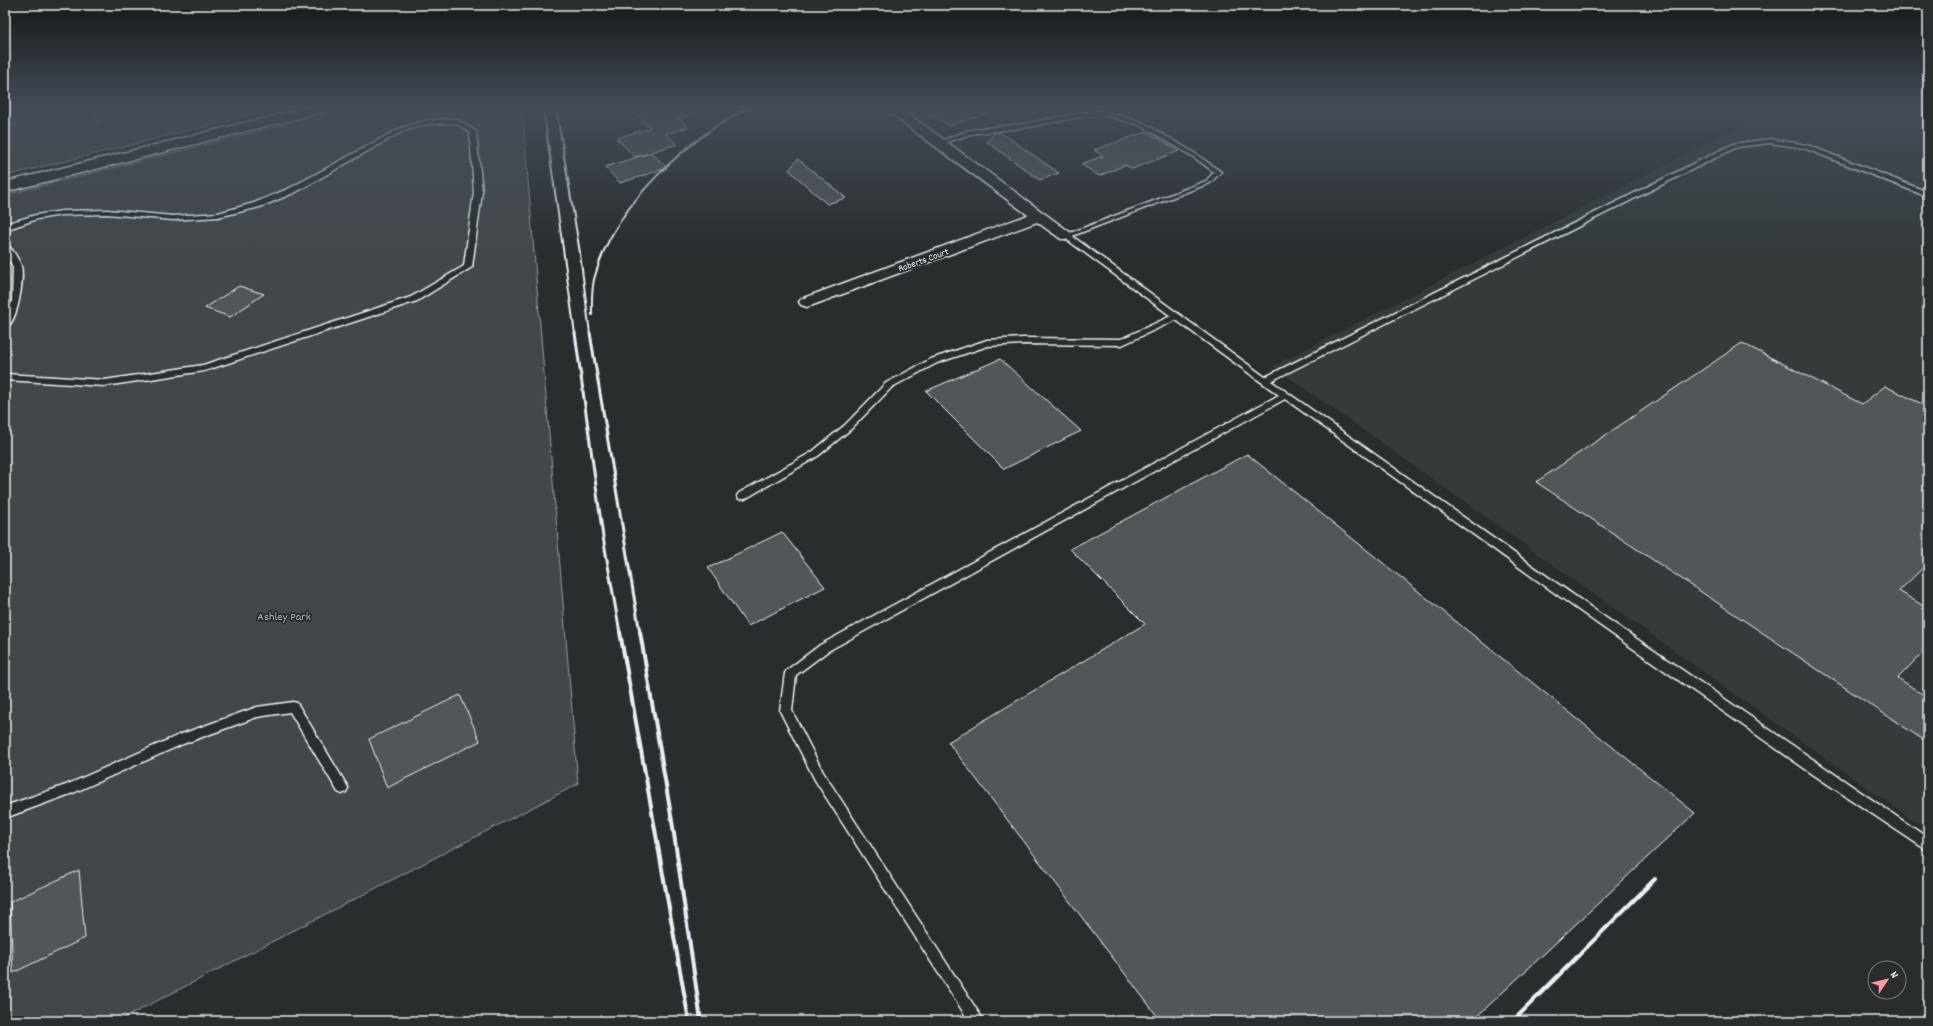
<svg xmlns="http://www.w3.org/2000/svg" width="1933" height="1026" viewBox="0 0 1933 1026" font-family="Dekko,sans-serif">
	<rect width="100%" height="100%" fill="#2a2d2e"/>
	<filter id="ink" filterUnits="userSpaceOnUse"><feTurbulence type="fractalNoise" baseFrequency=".025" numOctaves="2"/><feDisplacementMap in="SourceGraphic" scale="8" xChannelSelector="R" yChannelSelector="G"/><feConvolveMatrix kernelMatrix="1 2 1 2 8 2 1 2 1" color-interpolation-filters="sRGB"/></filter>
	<g filter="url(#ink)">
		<path fill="#363a3b" d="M1778,107H1899L1928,117V831L1273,366Z"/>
		<path fill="#424648" stroke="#959ca0" d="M5,107H284L5,176Z
			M355,107H522L578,784L118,1021H5V195Z"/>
		<path fill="#535759" stroke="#e8f1f8" d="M628,107H705V111L679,119L688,127L666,134L677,144L651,152L667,168L620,183L605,167L650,153L635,157L616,138L650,128Z
			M920,107H996L997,110L949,126Z
			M1000,132L1059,173L1040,180L987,142L994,133Z
			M1146,132L1179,151L1132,169L1125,165L1099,176L1081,164L1103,156L1094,150Z
			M798,159L846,198L827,204L789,170Z
			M239,286L264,294L230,317L205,308Z
			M1742,343L1862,404L1885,386L1928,407V563L1899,591L1928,609V647L1898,678L1928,698V743L1536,482Z
			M1000,359L1081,431L1004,469L926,391Z
			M1247,454L1695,813L1472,1021H1161L948,742L1145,624L1070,549Z
			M782,532L825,587L748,626L708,568Z
			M460,695L480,741L387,788L369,739Z
			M79,870L85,938L13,973L10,902Z"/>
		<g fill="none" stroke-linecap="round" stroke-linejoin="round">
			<g stroke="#e8f1f8" stroke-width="3">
				<path id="service" d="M1103,111L1144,123L1196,154L1221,172L1210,183L1072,236L1265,377L1733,144L1770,139L1807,145L1928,192V197L1804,148L1770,143L1737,147L1271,381L1606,618L1928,838V851L1814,775L1598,624L1285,399L828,651L796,675L792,711L823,772L984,1021H969L815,780L780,711L785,673L787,670L820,645L1279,395L1176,320L1122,345L1023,344L988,346L937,363L892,387L851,429L818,456L745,499H739L737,496L739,493L812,452L845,425L886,383L931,359L987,340L1023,338L1121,339L1171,316L1062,236L1206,181L1214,172L1192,156L1140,125L1103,115L1080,117L1029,127L971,134L941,144L936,143L970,130L1029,123L1080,113Z
					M457,119L476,132L482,192L472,267L417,301L204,371L105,386L5,380V374L105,380L203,365L411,297L464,266L474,192L470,133L456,123L428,124L403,131L296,192L260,207L218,217L173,220L107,214L62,215L37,219L11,228L8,233H5V224L36,215L62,211L107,210L173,216L218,213L254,203L290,188L399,129L428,120Z
					M5,244C11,246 19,260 21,266C24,278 18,324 5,328V316L12,302L13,267L5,253Z
					M293,702L297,703L346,784L348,788L346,792L342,794L338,792L290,712L257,717L183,744L73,793L5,818V806L66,785L179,735L257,707Z"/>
			</g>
			<g stroke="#e8f1f8" stroke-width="3">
				<path id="minor" d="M885,107H899L1071,233L1074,236L1071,239H1061L1037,222L813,305L807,307L801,305L799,302L801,299L1028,215L886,110Z"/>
			</g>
			<g stroke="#e8f1f8" stroke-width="3">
				<path id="secondary" d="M309,107H332L330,110L5,192V182Z"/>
			</g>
			<path stroke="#e8f1f8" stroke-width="2" stroke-dasharray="0.5 2" stroke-linecap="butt" d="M94,107L99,125
				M5,129L45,107"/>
			<use href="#service" fill="#2a2d2e" fill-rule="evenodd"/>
			<use href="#minor" fill="#2a2d2e" fill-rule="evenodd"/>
			<use href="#secondary" fill="#2a2d2e" fill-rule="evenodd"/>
			<path stroke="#e8f1f8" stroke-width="2" d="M543,107L575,334
				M556,107L580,253L590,334
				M592,315C592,302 591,288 595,276C614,205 687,139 750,107"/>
			<path stroke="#e8f1f8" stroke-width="3" d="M575,333L603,537L620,633
				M590,333L640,633"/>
			<path stroke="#e8f1f8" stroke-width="4" d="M620,632L689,1021
				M640,632L673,827L701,1021
				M1513,1021L1655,879"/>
		</g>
	</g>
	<linearGradient id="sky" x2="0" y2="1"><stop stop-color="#171919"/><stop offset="0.43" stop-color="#444c57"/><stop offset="1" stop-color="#444c57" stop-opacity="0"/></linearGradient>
	<rect width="1933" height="250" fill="url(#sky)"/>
	<g text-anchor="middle" stroke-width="3.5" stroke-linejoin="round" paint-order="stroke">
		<g font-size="10" fill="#e8f1f8" stroke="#2a2d2e">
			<text transform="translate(923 259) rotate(-20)" y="4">Roberts Court</text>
		</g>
		<g font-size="12" fill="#aeb5ba" stroke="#2a2d2e">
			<text x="284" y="620">Ashley Park</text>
		</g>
	</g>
	<rect width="1933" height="1026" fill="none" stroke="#2a2d2e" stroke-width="20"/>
	<rect x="10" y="10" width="1913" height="1006" fill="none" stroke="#e8f1f8" stroke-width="1.5" filter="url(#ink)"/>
	<g transform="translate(1887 980) rotate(55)"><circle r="19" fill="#2a2d2e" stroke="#767b7f"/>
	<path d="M0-3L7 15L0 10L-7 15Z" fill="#ff9aa2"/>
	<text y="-6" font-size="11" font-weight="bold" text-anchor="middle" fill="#e8f1f8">N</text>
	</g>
</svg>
